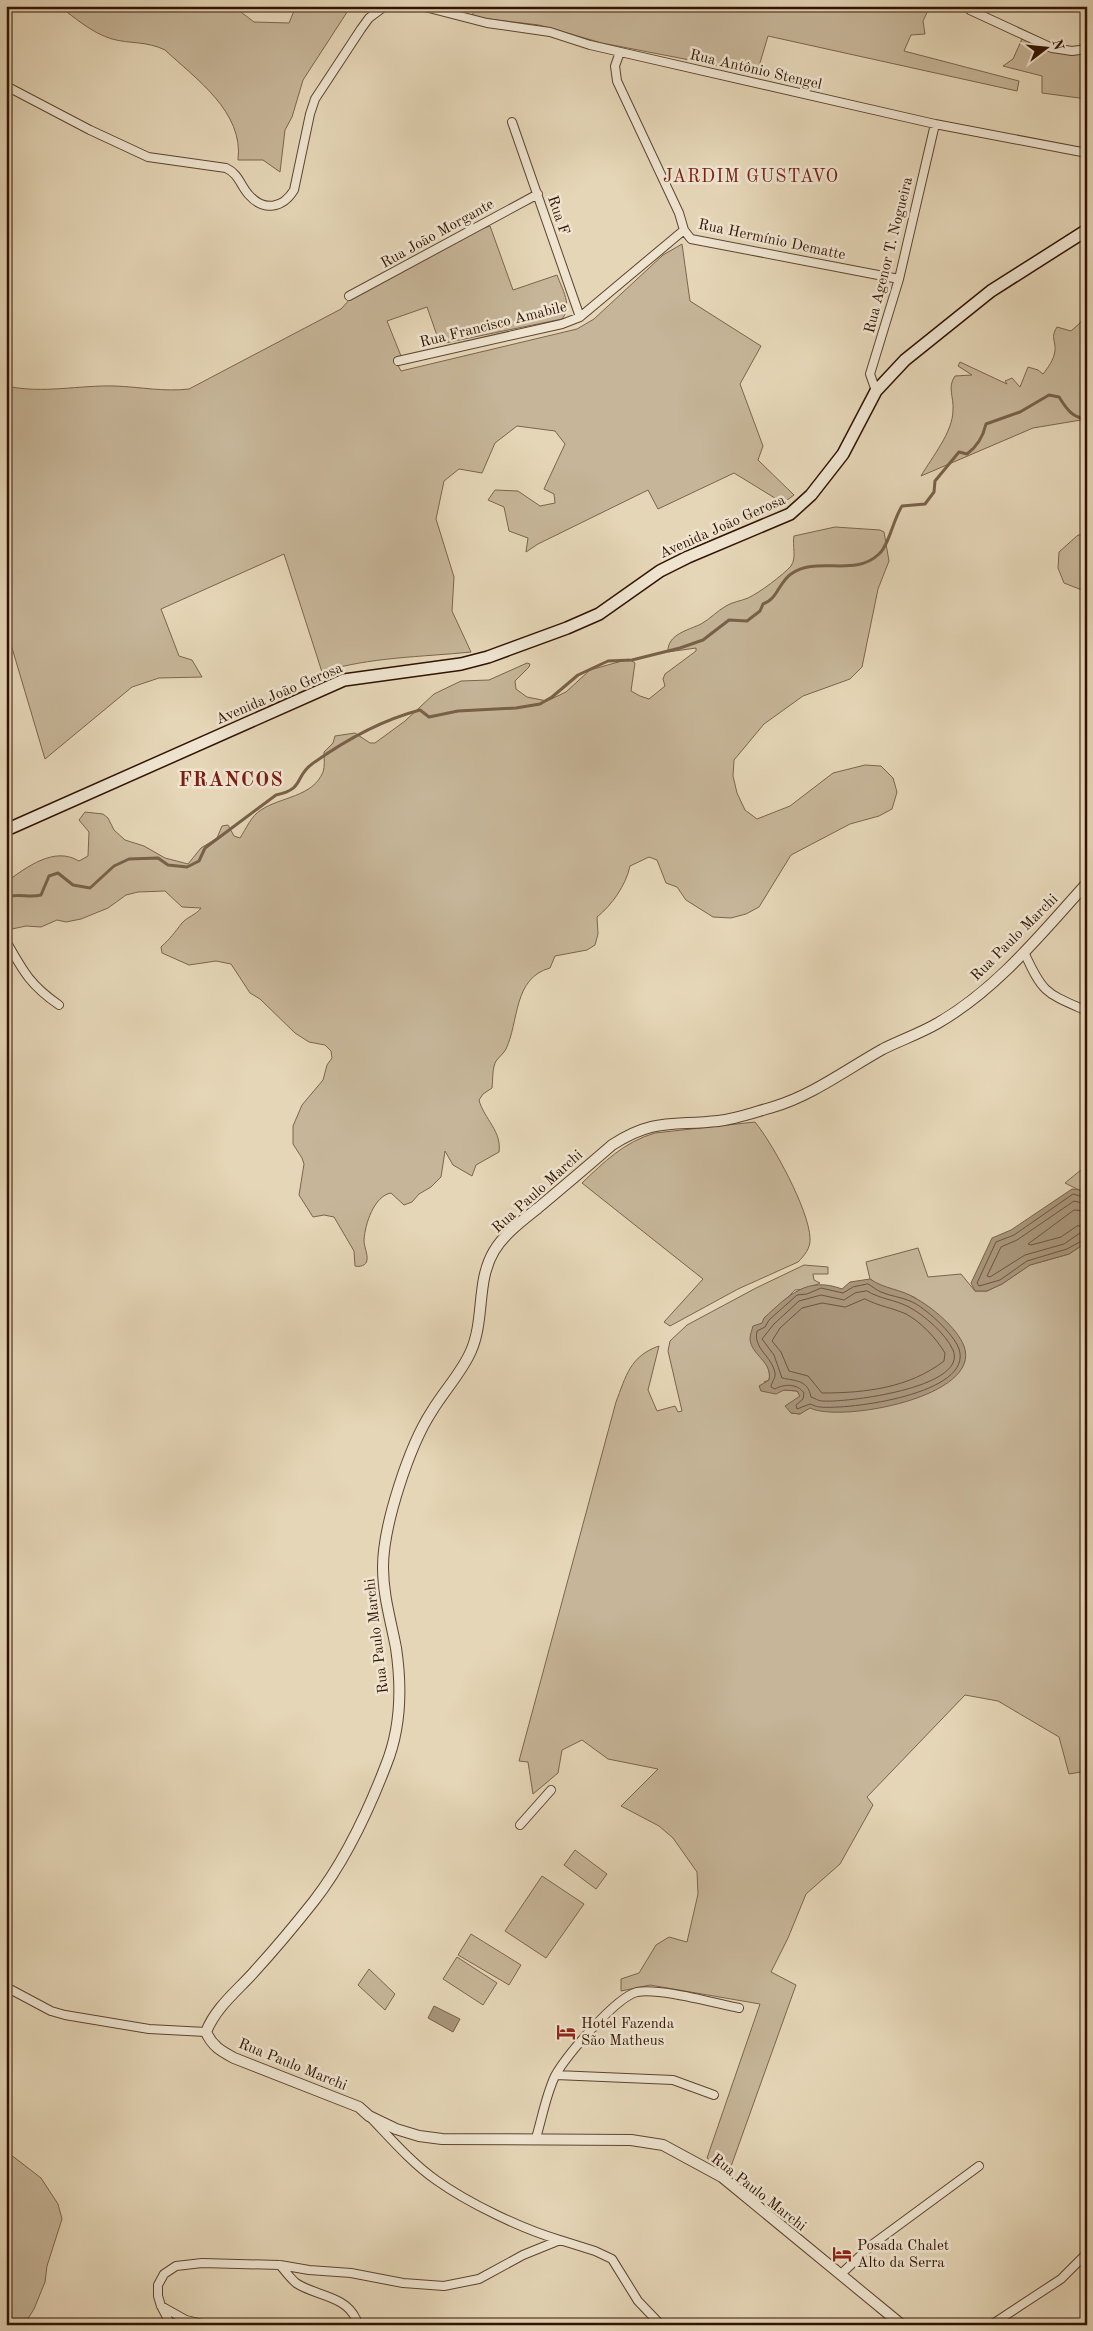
<svg xmlns="http://www.w3.org/2000/svg" width="1093" height="2331" viewBox="0 0 1093 2331" font-family="'Old Standard TT',serif">
	<rect width="100%" height="100%" fill="#e5d6b7"/>
	<filter id="stains"><feTurbulence type="fractalNoise" baseFrequency=".004" numOctaves="4"/><feColorMatrix values="0 0 0 0 .2 0 0 0 0 .09 0 0 0 0 .02 0 0 0 .5 -.17"/></filter>
	<radialGradient id="worn" r=".72"><stop offset=".6" stop-color="#630" stop-opacity="0"/><stop offset="1" stop-color="#630" stop-opacity=".3"/></radialGradient>
	<path fill="#c6b598" stroke="#7c644c" d="M59,6H233L254,22L289,23L296,6H351L303,80L292,117L285,130L280,172L263,160H238C244,112 196,79 165,50C147,41 130,44 112,39C92,33 75,18 59,6Z
		M475,6H930L923,21L925,34L911,35L904,51L1019,81L1017,91L768,36L757,73L602,43L539,25L472,17Z
		M1022,39C1044,48 1062,56 1087,53V99L1042,93V76L1003,66L1013,59Z
		M490,226L513,290L557,275C562,289 573,306 562,319L440,344L427,307L387,321L401,356L394,358L401,371L577,329L594,319L663,255L682,244L690,301L761,346L740,384L763,446L758,460L794,495L783,503L734,473L658,509L648,490L538,544L526,552L528,538L509,531L504,507L488,500L495,490L518,491L540,506L555,503L554,494L544,489L565,444L555,431L517,426L495,443L482,473L459,469L444,481L436,519L454,577L452,611L471,652C422,657 369,657 322,672L284,554L161,609L179,656L192,660L202,677L159,678L132,687L45,759L7,631L10,605L6,583V386C43,394 79,385 115,386C141,387 164,392 189,389L341,309L351,298L478,230Z
		M1087,310V419L1033,428L921,476C932,457 953,432 953,410C954,397 947,387 955,376L972,375L958,366L960,362L1007,384L1005,381L1012,378L1020,387L1028,367L1038,370L1043,374C1048,368 1054,359 1055,351C1056,340 1050,338 1057,327L1071,331L1080,323Z
		M835,527L880,530L884,532L889,561L878,589L862,667L850,679L803,696L764,724L734,760L733,776L737,793L745,810L757,819L790,806L833,773L865,765L881,766L893,778L897,792L892,809L879,816L850,824L791,855L759,907L746,914L731,918L713,917L686,900L677,887L666,883L657,860L649,857L630,866C626,885 612,905 597,917L598,934L595,945L587,950L555,956L550,968C513,978 519,1022 506,1049C504,1053 499,1057 496,1061C492,1068 493,1080 492,1088L483,1094L479,1100C484,1119 502,1131 499,1152L476,1165L472,1176L453,1165L445,1151L441,1177L431,1187L419,1194L412,1202L404,1205L391,1193C374,1196 365,1224 364,1240C364,1247 368,1254 367,1260C366,1266 360,1267 355,1266L354,1251L334,1217L324,1215L313,1217L299,1195L304,1164L302,1158L293,1144V1126L302,1105L323,1080L327,1065L332,1058L331,1051L325,1045L309,1042L295,1033L260,999L250,993L231,964L216,961L189,965L162,953L161,947C170,939 175,932 182,923C187,917 196,915 201,908L182,907L165,891L138,892L126,895L108,908L81,919L66,922L57,920L41,927L26,926L12,929L6,926V882C27,867 54,846 79,861L88,856L89,832L79,820L85,812L103,814L108,818L114,830L125,840L144,846L165,858L188,864L201,848L217,838L222,826L228,825L234,836L240,838C246,829 251,816 261,810C280,797 313,797 323,772C325,767 324,758 324,752L333,743L335,736L355,733L370,743H375L405,721L434,694L461,681L489,680L527,663L530,664L529,667L515,681L516,689L527,697L547,701L566,692L590,670L629,659L635,663L631,691L640,696L649,699L665,686L663,679L665,674L696,651V648L668,652C667,634 689,630 701,624C710,619 717,611 726,606C732,602 741,601 748,598C759,593 783,575 791,566C797,557 792,546 794,536Z
		M1078,535H1087V592L1064,583L1058,568L1059,552Z
		M755,1122C773,1144 809,1210 810,1238C811,1248 804,1256 798,1262L738,1289L670,1326L664,1322L703,1279L582,1183C604,1162 624,1142 655,1133Z
		M1087,1165V1194L1065,1183Z
		M1087,1242V1771L1069,1774L1059,1737L998,1701L965,1695L867,1797L873,1805L840,1864L806,1894L788,1938L771,1972L796,1985L729,2172L707,2158L760,2004L650,1985L621,1991V1979L639,1973L656,1945L669,1937L687,1942L698,1894L697,1872L673,1838L659,1826L621,1806L658,1769L608,1759L582,1740L562,1750L558,1773L533,1794L528,1762L519,1761L616,1402C626,1376 630,1356 659,1346L648,1390L657,1411L675,1406L678,1412L682,1411L668,1351L670,1341L687,1325L756,1288L804,1265L828,1267V1274H813L814,1280L820,1283L806,1289L795,1290L762,1323L753,1347C760,1356 772,1367 769,1380L764,1382L784,1390L797,1391L800,1396L791,1413L800,1414L933,1311L914,1297L881,1287L870,1279L866,1262L918,1248L928,1277L961,1274L975,1291H987L1002,1284L1030,1265L1069,1254Z
		M575,1850L607,1874L596,1889L564,1865Z
		M542,1876L584,1904L546,1958L505,1931Z
		M471,1934L521,1965L509,1985L458,1955Z
		M457,1957L497,1983L483,2005L443,1979Z
		M369,1969L395,1994L385,2010L358,1985Z
		M6,2151L41,2178L58,2204L62,2219L47,2266L45,2282L34,2309L24,2325H6Z"/>
	<path fill="#a89479" stroke="#786049" d="M1072,1189L1081,1190L1087,1194V1242L1069,1254L1030,1265L1002,1284L987,1291H975L971,1283L992,1238L1011,1230Z
		M870,1279C884,1289 901,1289 915,1298C932,1307 957,1328 964,1346C983,1397 840,1423 810,1408L800,1414L791,1413L785,1406L800,1396L797,1391L784,1390L776,1394L761,1391L759,1386L769,1380C773,1362 751,1355 750,1339C750,1335 752,1330 753,1326L762,1323L764,1318C789,1295 807,1276 842,1289L850,1282Z
		M434,2006L460,2019L453,2032L428,2018Z"/>
	<g fill="none" stroke-linecap="round" stroke-linejoin="round">
		<path stroke="#6c543d" stroke-width="1" d="M1087,1198L1073,1194L1014,1235L996,1242L977,1283L979,1286L1000,1280L1027,1261L1067,1249L1087,1238
			M1087,1204L1074,1201L1017,1240L1001,1247L987,1276L990,1277L1025,1255L1064,1244L1080,1233L1087,1232
			M1087,1211L1074,1210L1028,1244L1031,1245L1061,1237L1077,1226L1087,1225
			M868,1284C872,1286 876,1290 881,1292C890,1296 901,1297 910,1301C925,1307 954,1334 959,1349C974,1394 848,1410 820,1407C817,1407 813,1405 810,1404L797,1409L796,1405L803,1399L804,1393C797,1383 784,1384 775,1389L771,1387C771,1383 776,1378 775,1373C772,1356 753,1349 757,1331L765,1327L769,1320L797,1295L807,1294L821,1288L843,1293L853,1287Z
			M867,1291C880,1299 896,1300 909,1307C924,1315 946,1334 953,1350C969,1388 844,1403 822,1401C818,1401 815,1398 811,1397C808,1380 796,1381 782,1378L774,1355L762,1339L774,1324L799,1301L821,1295L844,1300L855,1293Z
			M865,1299C878,1306 893,1308 906,1314C921,1322 936,1338 945,1353L944,1361C909,1388 865,1393 822,1393L808,1376L789,1371L781,1352L772,1341L780,1328L802,1308L822,1303L845,1307Z"/>
		<path stroke="#786049" stroke-width="3" d="M6,897C18,893 29,898 41,895L49,876L58,873L73,885L90,888L114,866L129,859L158,858L168,865L187,867L199,861L205,848L276,795C305,789 294,777 312,764C344,741 382,720 420,710L429,717L458,711L516,708L540,704L552,697L578,675L608,661L632,660L680,648L703,640L729,620L747,621L760,611L763,604C777,600 779,582 791,574C817,555 854,578 879,554C889,545 893,520 902,506L925,504L934,492L935,481L959,452L967,454C978,446 983,437 986,424L1020,412L1049,395L1059,397C1066,408 1072,418 1087,419"/>
		<g stroke="#5e442e" stroke-width="10">
			<path id="minor" d="M421,6L487,23L550,32L590,45L935,124L1087,153
				M970,10L1052,48L1072,51L1087,49
				M620,52L615,66L617,81L679,213L684,230L691,239L899,279
				M6,86L90,130L148,157L226,168C239,174 240,185 249,195C264,212 283,208 294,190L310,114L315,99L361,29L369,18L385,6
				M512,122L580,317
				M349,296L538,194
				M398,361L562,324L580,317L684,230
				M876,391L870,374L899,279L935,124
				M6,941C23,971 30,985 59,1005
				M1024,952C1043,994 1046,993 1087,1011
				M520,1825L551,1790
				M6,1987L51,2011L65,2015L149,2029L206,2032
				M556,2075L673,2080L714,2095
				M536,2138C542,2118 546,2095 555,2076C566,2056 616,1997 637,1992C662,1988 713,2003 739,2008
				M560,2240L595,2251L612,2259L638,2301L661,2325
				M280,2265C285,2271 290,2278 296,2283C315,2296 345,2295 356,2319L355,2323L351,2325
				M841,2274L873,2244L979,2166
				M161,2306L186,2320L207,2325
				M171,2325L161,2306L158,2296V2285L164,2274L176,2266L202,2263L280,2265L309,2270L351,2273L403,2283L444,2286L479,2279L523,2255L560,2240C522,2229 468,2203 436,2180C412,2163 392,2140 372,2119
				M991,2325L1061,2279L1087,2253"/>
		</g>
		<g stroke="#5e442e" stroke-width="12">
			<path id="tertiary" d="M902,2325L722,2177L663,2145L631,2140L442,2139L419,2136L396,2129L369,2116L359,2107L234,2058C221,2051 212,2046 206,2032C216,2007 237,1991 254,1972C275,1949 295,1925 314,1901C345,1861 368,1812 386,1765C401,1728 402,1688 396,1648C391,1621 383,1596 383,1567C383,1526 409,1446 432,1411C444,1391 462,1372 471,1351C485,1319 476,1281 494,1251C504,1234 523,1220 538,1208C563,1187 588,1166 612,1145C654,1118 672,1126 718,1121C736,1119 755,1112 773,1107C813,1095 847,1069 883,1049C901,1040 921,1033 938,1023C997,989 1042,933 1087,883"/>
		</g>
		<g stroke="#311301" stroke-width="14">
			<path id="secondary" d="M6,830L344,680L461,664L488,657L567,628L599,614L660,571L688,557L790,514L811,495L843,454L876,391L905,360L991,291L1087,230"/>
		</g>
		<use href="#minor" stroke="#eee4d0" stroke-width="8"/>
		<use href="#tertiary" stroke="#eee4d0" stroke-width="10"/>
		<use href="#secondary" stroke="#eee4d0" stroke-width="11"/>
	</g>
	<defs>
		<g id="hotel-bare" transform="scale(1.5)"><path d="M-6-4.5h1.5V1H6V5H4.5V3h-9V5H-6ZM-4 0a1.8 1.8 0 1 1 3.6 0ZM.5 0V-2.5h3Q6-2.5 6 0Z" fill="#8f2418" stroke="#eee4d0" stroke-width="2.5" paint-order="stroke"/></g>
	</defs>
	<g fill-rule="evenodd">
		<use href="#hotel-bare" x="566" y="2032"/>
		<use href="#hotel-bare" x="842" y="2254"/>
	</g>
	<g text-anchor="middle" stroke-width="5" stroke-linejoin="round" paint-order="stroke">
		<g font-size="15" fill="#311301" stroke="#eee4d0">
			<text transform="translate(756 69) rotate(13)" y="5">Rua Antônio Stengel</text>
			<text transform="translate(559 215) rotate(71)" y="5">Rua F</text>
			<text transform="translate(437 233) rotate(-29)" y="5">Rua João Morgante</text>
			<text transform="translate(772 239) rotate(12)" y="5">Rua Hermínio Dematte</text>
			<text transform="translate(888 255) rotate(-76)" y="5">Rua Agenor T. Nogueira</text>
			<text transform="translate(493 324) rotate(-14)" y="5">Rua Francisco Amabile</text>
			<text transform="translate(722 526) rotate(-24)" y="5">Avenida João Gerosa</text>
			<text transform="translate(279 693) rotate(-23)" y="5">Avenida João Gerosa</text>
			<text transform="translate(1014 937) rotate(-45)" y="5">Rua Paulo Marchi</text>
			<text transform="translate(537 1191) rotate(-42)" y="5">Rua Paulo Marchi</text>
			<text transform="translate(376 1636) rotate(-97)" y="5">Rua Paulo Marchi</text>
			<text transform="translate(293 2064) rotate(22)" y="5">Rua Paulo Marchi</text>
			<text transform="translate(759 2192) rotate(38)" y="5">Rua Paulo Marchi</text>
		</g>
		<g font-size="15" fill="#311301" stroke="#eee4d0" text-anchor="start">
			<text x="581" y="2028">Hotel Fazenda<tspan x="581" dy="17">São Matheus</tspan></text>
			<text x="857" y="2250">Posada Chalet<tspan x="857" dy="17">Alto da Serra</tspan></text>
		</g>
		<g font-size="18" letter-spacing="1" fill="#7a1f14" stroke="#eee4d0">
			<text x="751" y="182">JARDIM GUSTAVO</text>
		</g>
		<g font-size="20" font-weight="bold" letter-spacing="1" fill="#7a1f14" stroke="#eee4d0">
			<text x="231" y="786">FRANCOS</text>
		</g>
	</g>
	<rect width="1093" height="2331" fill="none" stroke="#e5d6b7" stroke-width="25"/>
	<rect x="8" y="8" width="1078" height="2316" fill="none" stroke="#311301" stroke-width="2.5"/>
	<rect x="12" y="12" width="1068" height="2306" fill="none" stroke="#311301"/>
	<g transform="translate(1046 48) rotate(74)" stroke="#eee4d0" stroke-width="4" paint-order="stroke">
	<path d="M0-4L9 19L0 12L-9 19Z" fill="#311301"/>
	<text y="-8" font-size="14" font-weight="bold" text-anchor="middle" fill="#311301">N</text>
	</g>
	<rect width="100%" height="100%" filter="url(#stains)"/>
	<rect width="100%" height="100%" fill="url(#worn)"/>
</svg>
